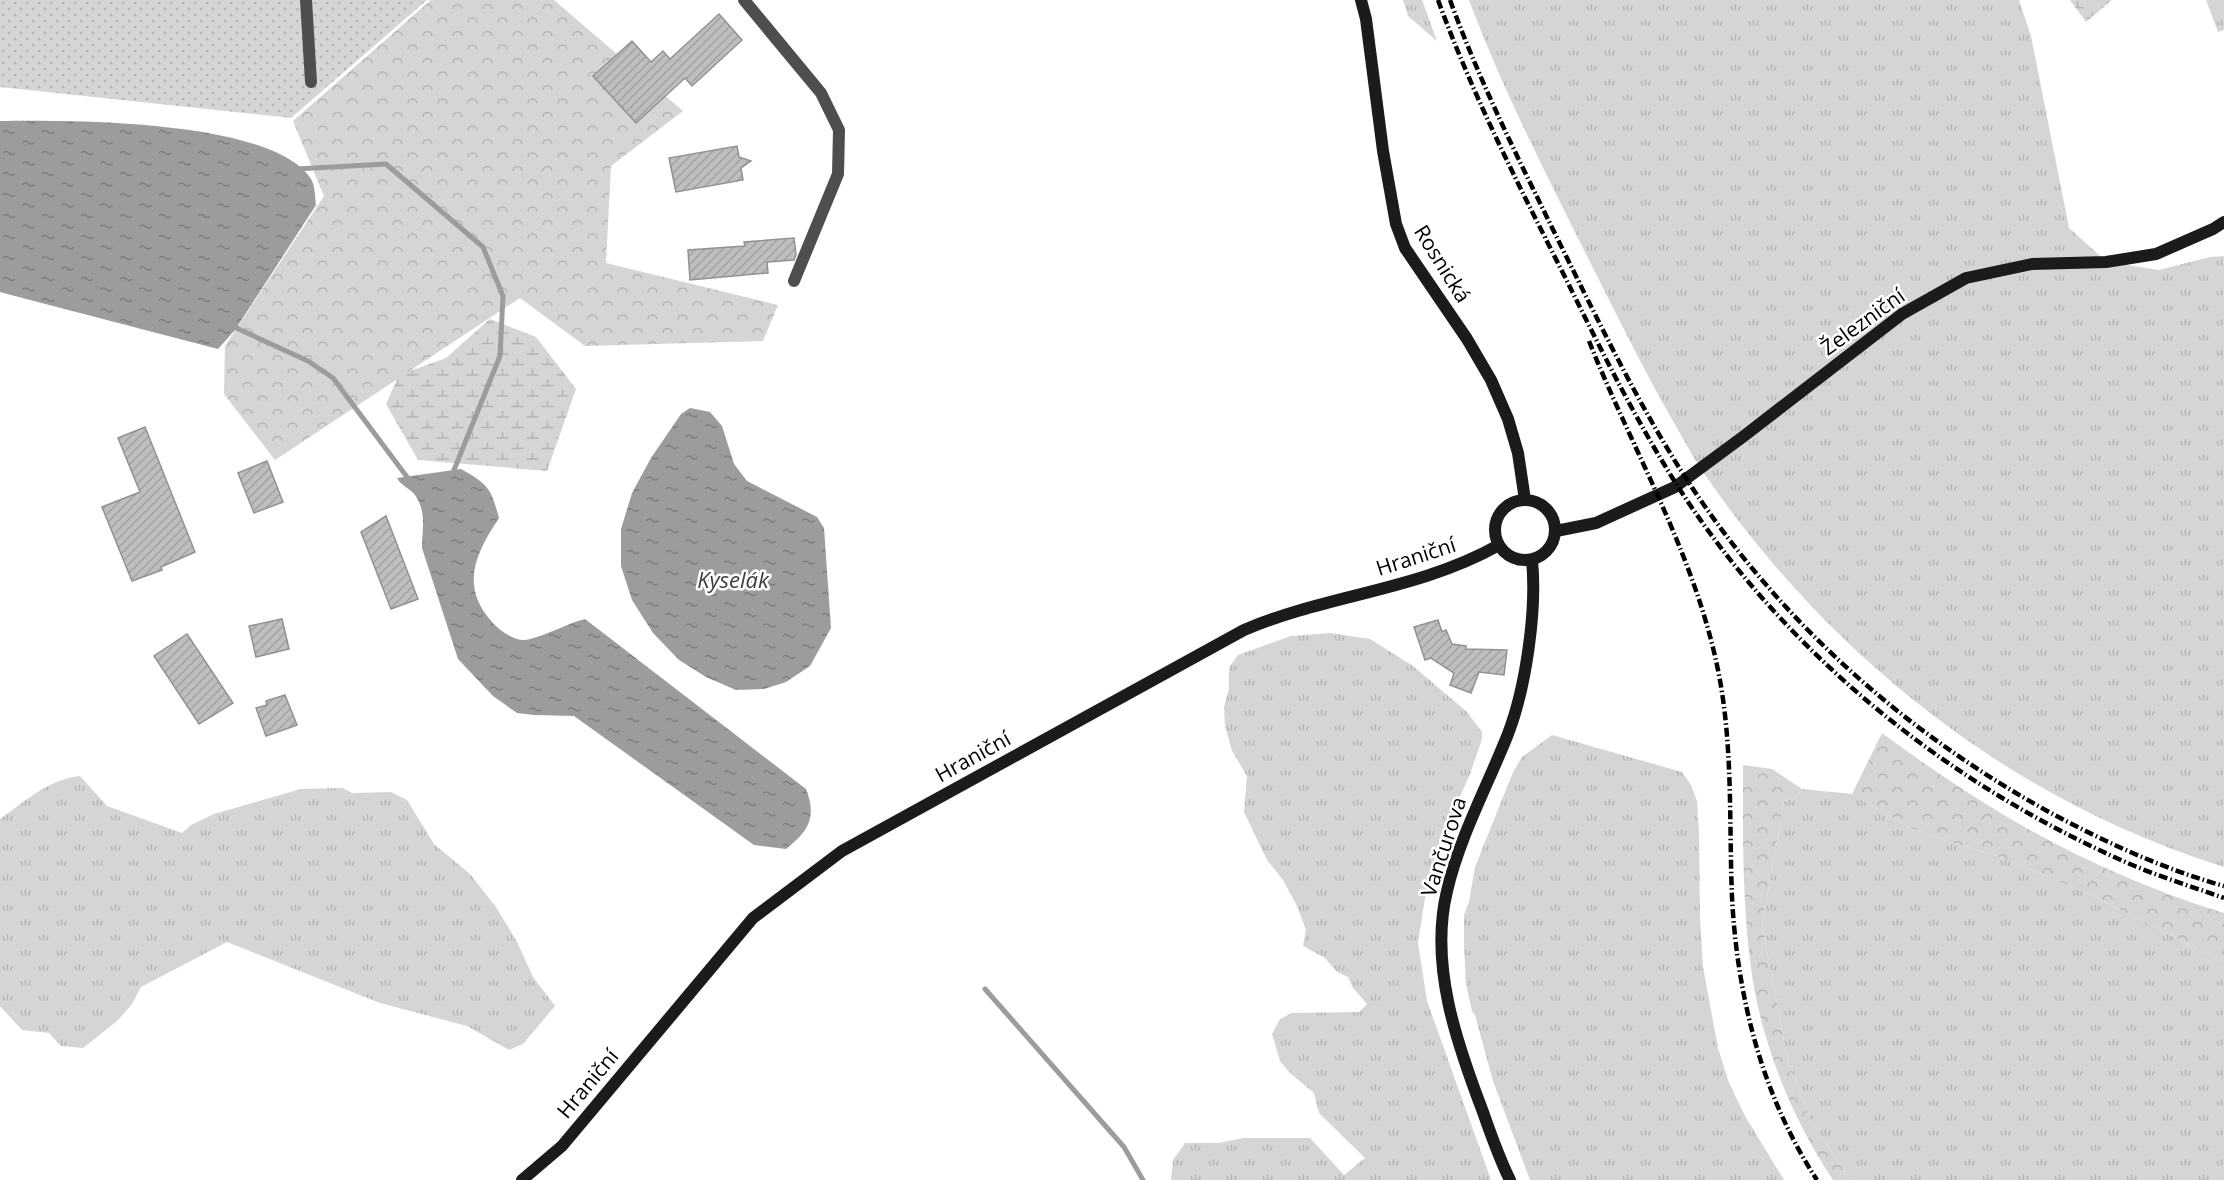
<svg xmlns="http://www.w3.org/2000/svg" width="2224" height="1180" viewBox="0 0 2224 1180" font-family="'Open Sans',sans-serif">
	<defs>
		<pattern id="grass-tufts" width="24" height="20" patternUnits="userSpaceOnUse" patternTransform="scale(1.5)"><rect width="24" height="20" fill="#d5d5d5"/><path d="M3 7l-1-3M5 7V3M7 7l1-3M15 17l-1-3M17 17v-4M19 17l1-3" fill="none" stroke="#b5b5b5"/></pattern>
		<pattern id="forest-crowns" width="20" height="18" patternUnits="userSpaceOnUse" patternTransform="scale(1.5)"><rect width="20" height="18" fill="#d5d5d5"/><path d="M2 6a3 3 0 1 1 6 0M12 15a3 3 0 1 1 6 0" fill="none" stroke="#b5b5b5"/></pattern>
		<pattern id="wetland-marsh" width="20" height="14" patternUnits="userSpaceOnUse" patternTransform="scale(1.5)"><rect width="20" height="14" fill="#d5d5d5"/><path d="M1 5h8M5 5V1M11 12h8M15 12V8" fill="none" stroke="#b5b5b5"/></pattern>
		<pattern id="park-dots" width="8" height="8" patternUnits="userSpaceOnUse" patternTransform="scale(1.5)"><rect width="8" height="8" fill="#d5d5d5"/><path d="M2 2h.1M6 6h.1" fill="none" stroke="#b5b5b5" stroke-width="1.8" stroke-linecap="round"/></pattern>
		<pattern id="water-ripples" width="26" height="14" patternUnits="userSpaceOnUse" patternTransform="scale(1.5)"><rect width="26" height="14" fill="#9c9c9c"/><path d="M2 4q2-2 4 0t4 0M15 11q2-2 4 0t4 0" fill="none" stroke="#7d7d7d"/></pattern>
		<pattern id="building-hatch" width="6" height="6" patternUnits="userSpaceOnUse" patternTransform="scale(1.5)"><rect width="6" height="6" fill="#bebebe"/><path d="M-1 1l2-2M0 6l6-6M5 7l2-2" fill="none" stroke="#a2a2a2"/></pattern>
	</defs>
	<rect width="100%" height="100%" fill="#fff"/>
	<path fill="url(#grass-tufts)" d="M1403,0H1422L1437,41L1408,16Z
		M1469,0H2019L2031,36L2069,228L2107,262L2159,270L2210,257L2224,256V867C2015,802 1835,661 1710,482C1696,463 1685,442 1673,421C1642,367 1615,311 1587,256C1545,172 1502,88 1469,0Z
		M2206,0H2224V30L2218,32Z
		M1331,633L1370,639L1413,666L1467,712L1482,732V739L1470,774L1437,848L1425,898L1418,943L1427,1001L1491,1180H1171L1173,1160L1185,1143H1218L1244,1138H1310L1344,1175L1365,1158L1319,1113L1314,1093L1290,1073L1280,1061L1272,1034L1280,1019L1292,1013L1359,1012L1367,1004L1353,988L1348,977L1337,972L1325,958L1303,946L1306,930L1297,906L1283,880L1267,860L1244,812L1247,776L1232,751L1225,726L1224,707L1229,688V668L1238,655L1291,636Z
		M1552,735L1682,772L1691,785L1697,801L1699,833L1700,917L1703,967L1718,1048L1729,1083L1745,1116L1784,1180H1530L1493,1081L1475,1015L1472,1011L1466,984L1464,947V915L1469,902L1475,867L1513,772L1522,757Z
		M80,776L107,806L182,833L191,825L214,814L301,789L343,788L352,793L391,792L407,800L434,844L470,874L496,907L517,942L533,977L555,1006L523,1044L509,1050L467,1026L380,1003L227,942L141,987L132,1004L117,1021L83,1048L61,1046L49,1033L22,1030L0,1006V819C24,802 49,779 80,776Z
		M1802,789L1852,794L1911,828L1955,844L1989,853L2087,893L2224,962V1180H1850L1811,1120L1788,1062L1762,925L1784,801L1797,797Z"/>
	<path fill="url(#forest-crowns)" d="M431,0H554L683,111L611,166L606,263L778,305L763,341L585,346L520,298L275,460L224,394L225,346L324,196L293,121Z
		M1882,733C1990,813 2094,873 2224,913V962L2087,893L1989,853L1955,844L1911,828L1852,794Z
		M1743,765L1772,769L1802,789L1797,797L1784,801L1762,925L1788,1062L1811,1120L1850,1180H1833C1790,1115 1759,1038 1750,960C1742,896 1743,830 1743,765Z"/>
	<path fill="url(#wetland-marsh)" d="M2070,0H2112L2086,22Z
		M490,319L536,337L576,389L547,471L418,460L386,404L399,375L446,358Z"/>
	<path fill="url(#park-dots)" d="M0,0H427L291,118L0,87Z"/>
	<path fill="url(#water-ripples)" d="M0,121C66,120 273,119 311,179C315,185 315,197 316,205L235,330L218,349L11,295L0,292Z
		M690,408L710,412L722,426L734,464L747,481L817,517L824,528L831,628L810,666L786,682L764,689L736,690L706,677L679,660L653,633L632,600L621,566V529L632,493L651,458L681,414Z
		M461,469C488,484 491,488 499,518C475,554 460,586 492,622C499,630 513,640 524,640C539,639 568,623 585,619L806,789C817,817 809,831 786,849L754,845L574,716L534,715L517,713L493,696L458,659L422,548C422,529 427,512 415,495C410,488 401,486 397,478Z"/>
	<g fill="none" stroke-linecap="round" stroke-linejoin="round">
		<path stroke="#9c9c9c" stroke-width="5" d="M296,169L386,164L483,247L503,296L500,356L452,475
			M232,326L308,361L333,378L410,481
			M985,989L1124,1147L1143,1180"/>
	</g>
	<path fill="url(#building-hatch)" stroke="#929292" stroke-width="1.5" d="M719,14L742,40L692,86L685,78L636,123L593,76L632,41L651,62L663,51L670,59Z
		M737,146L739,157L751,161L741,168L743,180L676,192L669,158Z
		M794,238L796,255L794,260L767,262L768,273L690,280L688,250L745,246L744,242Z
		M145,427L195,552L161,567L162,570L132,581L102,507L140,492L118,438Z
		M267,461L283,502L254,513L238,473Z
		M386,516L418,599L391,609L361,532Z
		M282,619L289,649L256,657L249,626Z
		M1438,620L1442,632L1446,630L1452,644L1466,646V649L1507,650L1504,675L1479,672L1471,693L1450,685L1454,673L1431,658L1425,660L1414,627Z
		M187,634L233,703L199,724L154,656Z
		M285,695L297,725L266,736L256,708L267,705L266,701Z"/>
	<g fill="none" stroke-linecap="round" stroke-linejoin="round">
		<path stroke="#4e4e4e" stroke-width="12" d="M306,0L311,82
			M744,0L821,93L839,130L838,174L794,281"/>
		<path stroke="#1b1b1b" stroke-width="12" d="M1361,0L1366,19L1383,151L1396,224L1405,248L1467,339L1491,380L1508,419L1518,453L1525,500
			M1495 530a30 30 0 1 1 60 0a30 30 0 1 1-60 0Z
			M1556,531L1596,523L1675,487L1744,436L1902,314L1966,278L2032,264L2106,262L2156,254L2213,229L2224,222
			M522,1180L562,1146L753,918L842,851L1244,630C1328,594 1417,591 1499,545
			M1510,1180C1499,1158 1491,1135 1483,1112C1457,1044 1429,965 1447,891C1460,836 1487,787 1508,734C1526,687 1537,610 1532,560"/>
		<path stroke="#000" stroke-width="4.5" stroke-dasharray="9 3 1.5 3" stroke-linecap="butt" d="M1438,0C1473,96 1519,186 1565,277C1602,352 1639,427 1684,496C1793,660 1951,786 2130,864C2160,877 2193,887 2224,898
			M1450,0C1482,88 1523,168 1564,252C1604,332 1643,414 1693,489C1784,625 1906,733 2049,812C2105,842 2163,869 2224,886
			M1589,341C1633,452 1696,556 1719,675C1733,748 1729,823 1732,897C1737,996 1762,1096 1817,1180"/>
	</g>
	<g text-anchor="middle" stroke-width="5" stroke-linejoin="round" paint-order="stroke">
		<g font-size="21" fill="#000" stroke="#fff">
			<text transform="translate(1442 264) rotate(58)" y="7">Rosnická</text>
			<text transform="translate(1863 322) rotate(-36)" y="7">Železniční</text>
			<text transform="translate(1416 557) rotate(-18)" y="7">Hraniční</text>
			<text transform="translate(973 757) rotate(-29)" y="7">Hraniční</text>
			<text transform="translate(1444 847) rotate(-72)" y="7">Vančurova</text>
			<text transform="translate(588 1084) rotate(-50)" y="7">Hraniční</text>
		</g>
		<g font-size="22" font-style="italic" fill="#3d3d3d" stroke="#fff">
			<text x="733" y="588">Kyselák</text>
		</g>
	</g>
</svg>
